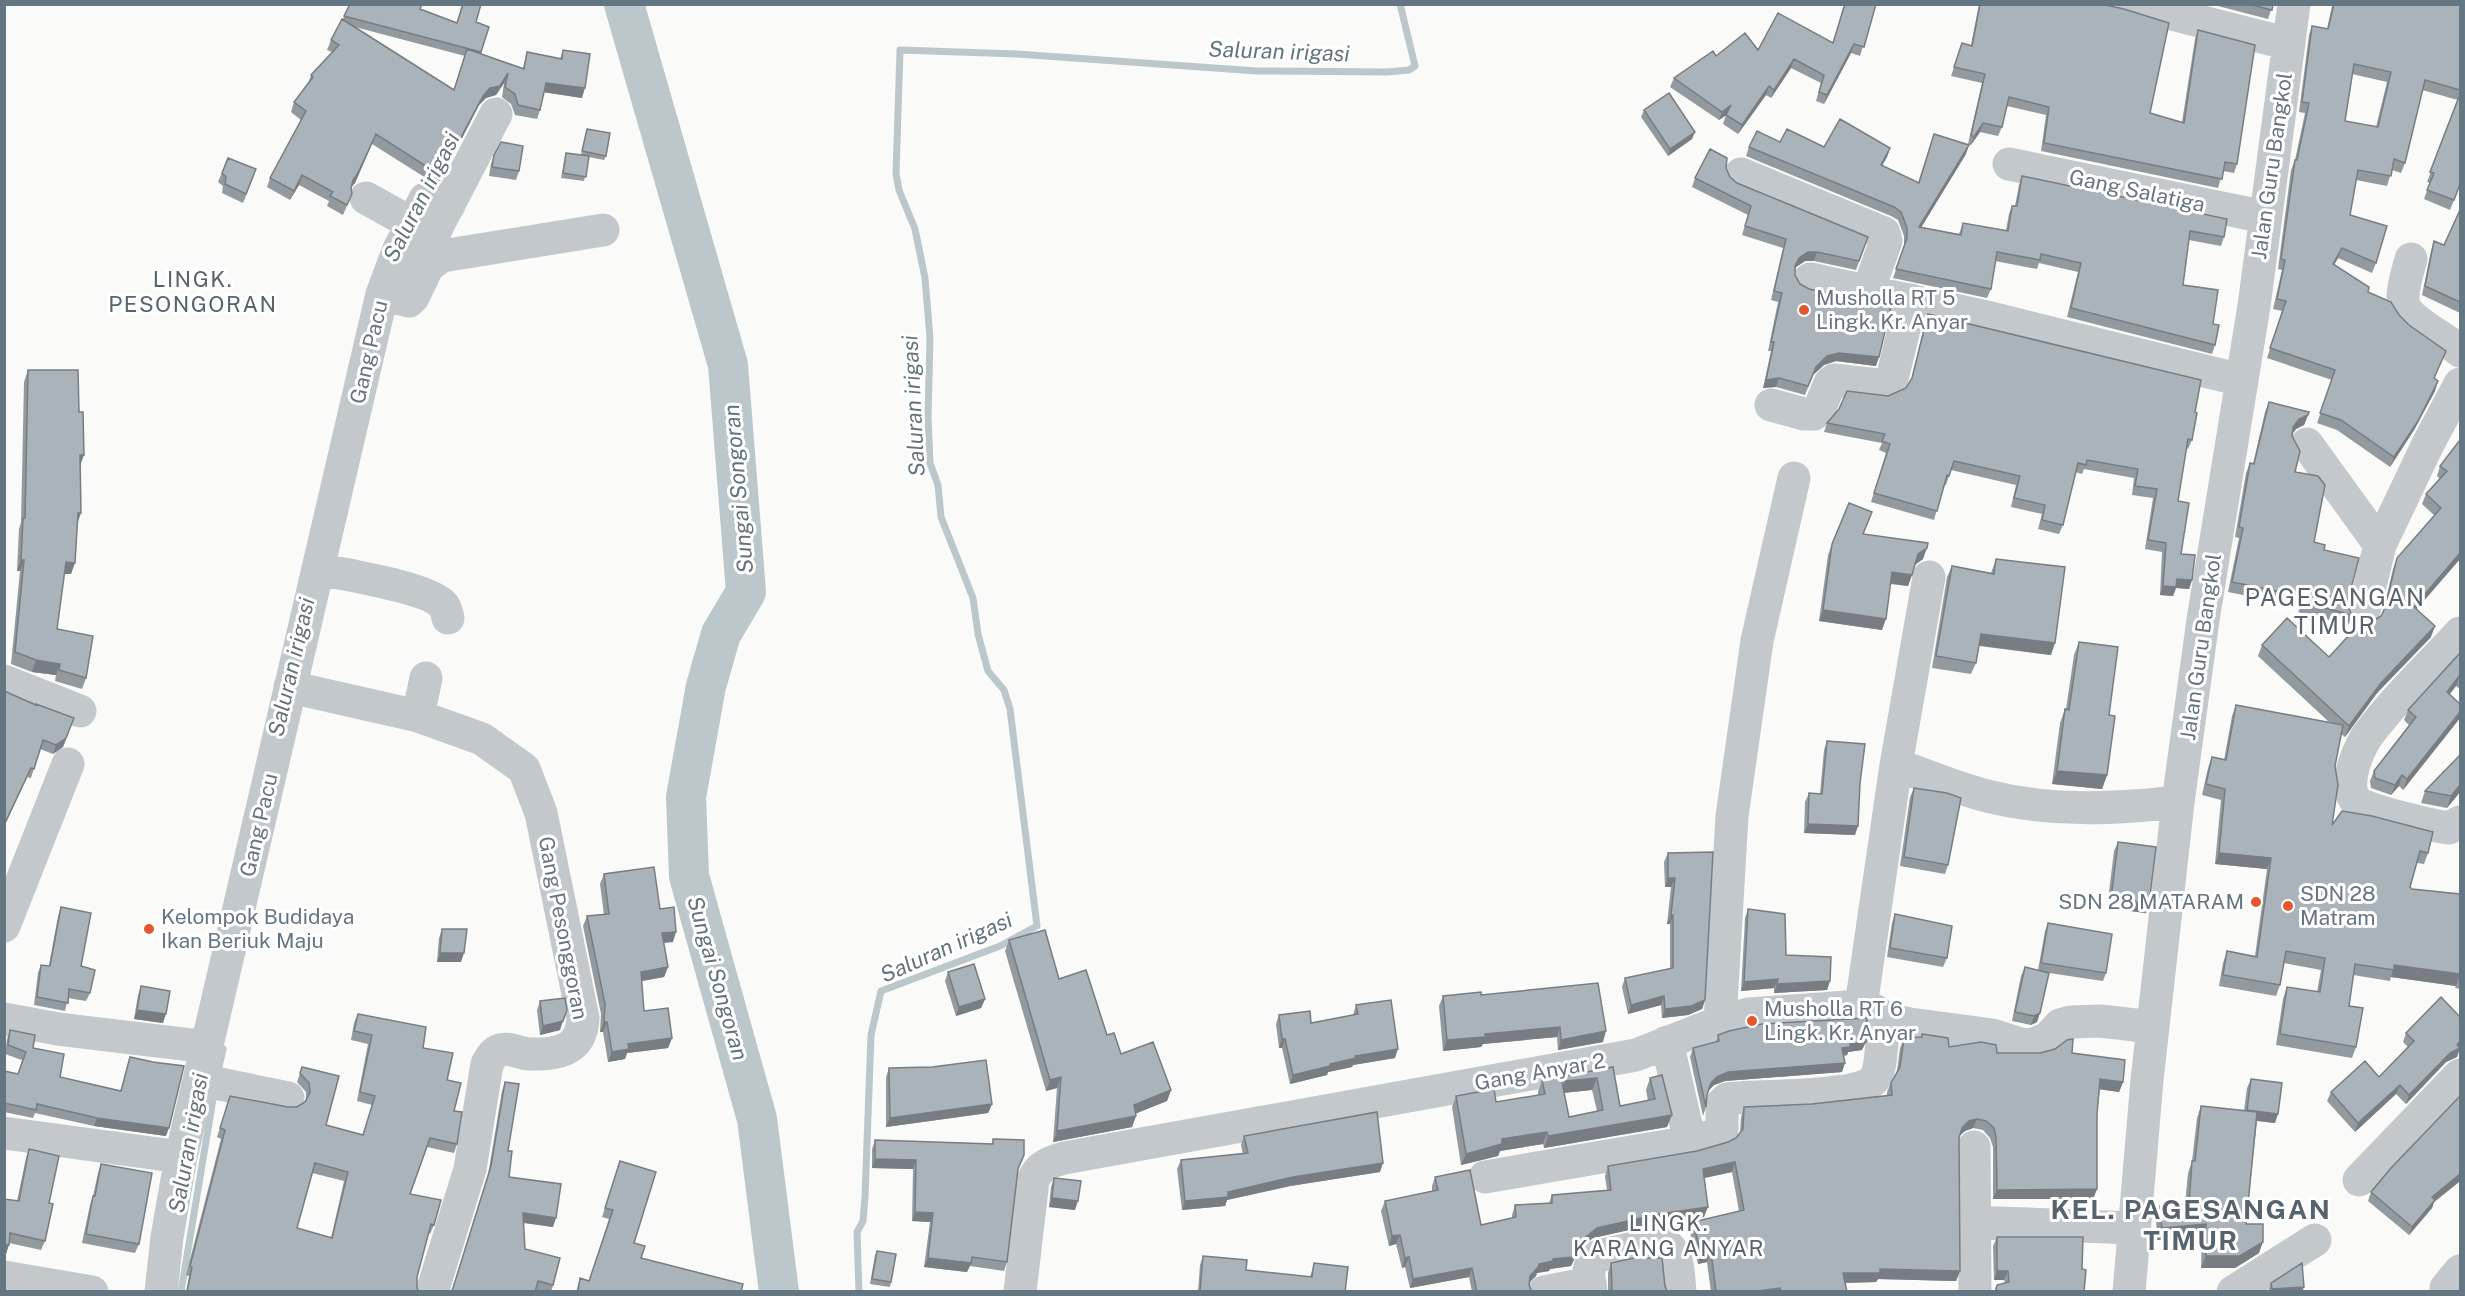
<svg xmlns="http://www.w3.org/2000/svg" width="2465" height="1296" viewBox="0 0 2465 1296" font-family="'Public Sans',sans-serif">
	<rect width="100%" height="100%" fill="#fafaf8"/>
	<g fill="none" stroke-linecap="round" stroke-linejoin="round">
		<path stroke="#bbc7cb" stroke-width="7" d="M217,1076L223,1049
			M181,1292L214,1093
			M859,1292L857,1232L863,1221L865,1197L871,1035L881,991L1000,946L1037,926L1010,709L1004,690L988,671L978,634L973,598L941,517L938,485L930,463L928,417L930,338L925,278L915,229L899,190L896,174L900,50L1017,54L1257,71L1388,72L1409,70L1415,66L1400,4"/>
		<path stroke="#bbc7cb" stroke-width="40" d="M624,4L728,365L746,592L721,634L706,686L686,797L689,876L757,1119L779,1292"/>
		<path stroke="#c3c8cc" stroke-width="33" d="M2133,4L2289,44
			M2009,164L2265,217
			M1741,174L1884,233L1886,241L1868,291
			M366,198L411,223
			M2411,259C2408,271 2402,287 2403,300C2404,319 2446,338 2460,351
			M428,266L425,256L438,225L496,114
			M1810,279L1991,318L2241,380
			M382,294L409,301L413,297L428,266L442,256L603,230
			M1771,405L1804,414H1814L1819,410L1830,383L1834,380L1887,386L1891,383L1911,300
			M2307,444L2380,545
			M318,569C343,574 429,588 443,605C446,608 447,614 448,618
			M2363,614L2380,545L2428,444L2460,384
			M2460,633C2431,665 2397,696 2371,731C2359,745 2341,787 2357,802C2365,810 2434,826 2449,828L2460,822
			M4,681L80,711
			M290,687L418,716L482,739L524,769L541,813L583,1018C582,1051 557,1055 528,1054C519,1053 508,1047 500,1050C493,1052 490,1059 487,1064L470,1169L432,1292
			M418,716L426,678
			M1896,765C1926,775 1956,788 1987,796C2051,812 2114,809 2178,802
			M4,926L68,764
			M1861,1006L1896,765L1929,577
			M4,1019L58,1029L208,1047
			M1720,1022L1732,816L1757,641L1794,478
			M1667,1042L1690,1142
			M200,1080L288,1098
			M4,1133L181,1157
			M1974,1147L1975,1292
			M1485,1177L1690,1142L1719,1134L1722,1131V1104L1727,1099C1755,1095 1862,1099 1876,1077C1882,1066 1882,1032 1884,1018
			M2359,1180L2460,1075
			M1974,1222L2134,1228
			M4,1277L92,1292
			M2446,1288L2460,1271
			M161,1292L167,1237L181,1157L382,294L399,249L425,199L432,198L449,205
			M1020,1292L1033,1180C1039,1166 1050,1162 1064,1158L1636,1055L1720,1022L1749,1014L1861,1006L1874,1010L1884,1018L1910,1024L1992,1035L2024,1045L2034,1044L2048,1038L2060,1025L2071,1022L2100,1021L2153,1027
			M1544,1292L1590,1283
			M1591,1292C1589,1277 1585,1266 1598,1256L1660,1242C1680,1248 1678,1275 1680,1292
			M2129,1292L2147,1080L2178,802L2203,620L2254,306L2294,4
			M2233,1292L2315,1240"/>
	</g>
	<path fill="#929a9f" fill-rule="evenodd" d="M348,4H422L420,9L457,23L462,4H481L476,22L489,27L480,54L523,68L527,52L560,59L563,50L582,98L544,92L540,110L537,119L515,115L511,104L502,97L504,83L496,95L486,98L479,105L440,181L429,180L372,144L355,183L351,188L352,194L343,215L327,206L329,201L299,185L290,200L267,187L270,178L301,120L291,112L294,102L308,84L311,75L332,52L327,50L331,40L348,10ZM355,27L465,56L454,90Z
		M1844,4H1876L1860,56L1851,53L1824,104L1816,101L1821,83L1791,68L1771,98L1766,95L1738,134L1723,124L1726,115L1719,120L1670,87L1674,78L1758,50L1833,43Z
		M1979,4H2101L2150,113L2182,122L2195,39L2198,30L2237,164L2234,173L2223,171L2218,188L2041,151L2046,115L2007,106L2002,127L1998,136L1980,132L1971,145L1968,144L1982,83L1951,76L1962,43L1971,45Z
		M2210,4H2273L2268,19Z
		M2326,4H2460V185L2450,210L2424,199L2430,183L2427,182L2458,100L2422,90L2405,163L2401,173L2392,170L2387,186L2356,180L2350,215L2376,263L2372,273L2338,258L2334,265L2399,315L2409,325L2446,351L2434,379L2435,391L2414,430L2390,467L2337,430L2317,423L2332,380L2267,358L2282,311L2273,309L2282,270L2278,269L2291,170L2295,160L2305,113L2299,112L2309,35L2312,26L2327,29L2332,6ZM2352,74L2387,82L2376,127L2345,121Z
		M1644,110L1692,139L1668,156L1641,117Z
		M587,129L606,156L604,160L589,157L584,181L561,178L565,157L566,153L581,155Z
		M1934,134L1966,154L1921,227L1959,234L1963,223L2006,230L2009,214L2012,206H2015L2019,185L2022,176L2224,237L2221,246L2189,240L2183,285L2213,324L2215,345L2212,354L2067,317L2078,272L2039,263L2037,269L1995,261L1991,289L1987,298L1893,278L1904,247V236L1898,220L1891,216L1746,156L1749,147L1780,142L1824,147L1890,148L1887,157L1882,165L1918,183Z
		M494,155L519,171L516,180L489,176L491,164Z
		M228,158L253,178L243,203L222,193L223,186L218,182Z
		M1726,168L1730,177L1737,183L1868,237L1856,270L1814,261H1805L1796,267L1795,275L1800,284L1876,366L1836,361L1824,365L1813,375L1805,395L1776,387L1763,388L1771,351H1768L1778,302L1771,300L1783,248L1742,235L1748,215L1692,187L1695,178Z
		M2460,210V313L2422,295L2431,251L2434,241L2444,245Z
		M1928,314L2195,412L2192,440L2188,449L2186,448L2178,501L2181,554L2192,580L2189,589L2176,588L2173,596L2160,595L2162,552L2145,549L2153,498L2132,495L2134,478L2084,469L2082,474L2075,472L2063,525L2059,534L2038,529L2042,514L2011,507L2016,485L1951,470L1946,485L1944,484L1934,520L1871,502L1886,453L1879,450L1882,443L1824,432L1827,423L1906,388L1911,381L1925,323Z
		M28,370L80,466L77,524L71,574H64L57,629L86,678L82,689L55,681L56,675L32,672L11,664L20,571H17L19,529L21,522L24,382Z
		M2269,402L2308,415L2304,425L2296,429L2293,433L2295,472L2314,542L2324,550L2348,600L2349,609L2352,615L2348,625L2298,612L2300,608L2278,602L2228,592L2239,538L2235,537L2246,473L2250,463L2253,464L2265,412Z
		M2460,440V559L2416,609L2431,637L2377,693L2345,737L2341,734L2335,766L2332,825L2428,853L2424,864L2417,863L2410,887L2412,889L2460,894V989L2455,988L2456,986L2391,977L2390,981L2353,975L2349,1006L2356,1047L2352,1058L2276,1045L2283,999L2287,987L2317,992L2321,970L2284,963L2280,985L2276,996L2219,986L2223,963L2227,951L2255,956L2267,869L2215,864L2221,800L2202,795L2208,768L2212,757L2224,760L2232,716L2236,705L2329,722L2258,656L2262,645L2329,657L2371,622L2381,616L2383,612L2393,569L2397,558L2435,516L2422,504L2426,494L2440,479L2437,476L2440,466Z
		M1863,534L1923,559L1915,565L1908,586L1890,584L1882,630L1819,621L1828,555L1832,544Z
		M1996,559L2051,655L1979,646L1976,663L1971,674L1932,668L1947,577L1952,566L1991,573Z
		M2079,642L2107,775L2102,789L2052,784L2060,723L2065,709H2066L2074,655Z
		M2460,653V689L2456,686L2450,694L2460,718L2403,790L2399,786L2391,795L2371,788L2370,781L2374,771L2409,725L2404,720L2408,710Z
		M4,691L36,705L74,718L63,747L53,754L40,749L31,778L27,777L4,827Z
		M1827,741L1855,835L1804,833L1805,802L1809,793L1820,794L1824,750Z
		M1914,788L1948,865L1945,874L1900,866L1910,797Z
		M2425,791L2460,792L2447,808L2421,803Z
		M2118,842L2149,904L2146,913L2107,908L2114,851Z
		M1668,853L1705,1000L1702,1009L1688,1015L1662,1018L1661,1005L1628,1014L1622,987L1625,978L1670,969V924H1667L1671,887H1665L1664,862Z
		M604,874L660,909L673,942L663,943L668,967L664,977L641,981L644,1011L672,1038L668,1048L627,1053L625,1059L608,1062L603,1032H600L601,1014L583,926L587,916L604,915L600,884Z
		M61,907L90,993L86,1001L68,998L65,1011L34,1005L38,973L41,965H49L58,916Z
		M1748,909L1786,955L1830,981L1827,990L1774,993V988L1741,991L1745,918Z
		M1895,914L1947,958L1943,967L1887,957L1892,923Z
		M2048,923L2106,973L2103,981L2049,973L2037,1022L2031,1025L2012,1021L2021,976L2025,967L2038,970L2045,931Z
		M442,929L461,962H437L439,938Z
		M1009,940L1059,979L1107,1035L1121,1054L1171,1090L1167,1101L1135,1113L1136,1116L1132,1127L1053,1142L1057,1088L1046,1091L1005,951Z
		M948,972L985,999L981,1008L956,1016L945,981Z
		M141,986L163,1023L134,1019L138,995Z
		M1481,995L1603,1042L1558,1050L1557,1037L1483,1044L1481,1047L1443,1051L1439,1006L1443,996Z
		M540,1001L560,1030L540,1035L537,1010Z
		M1356,1005L1395,1058L1353,1065L1352,1067L1328,1072L1327,1075L1290,1084L1282,1048H1279L1276,1024L1279,1015L1311,1023L1353,1015Z
		M358,1014L423,1048L447,1080L454,1111L457,1144L454,1153L427,1147L410,1194L434,1225L430,1234L429,1233L417,1277V1288L419,1292H186L189,1276L186,1275L221,1139L217,1137L227,1105L288,1107H297L305,1102L306,1099V1092L297,1082L302,1067L326,1125L363,1135L372,1105L357,1101L368,1044L351,1040L354,1023ZM312,1173L344,1181L331,1238L297,1228Z
		M10,1030L33,1048L60,1077L121,1091L130,1057L166,1136L94,1126L35,1113L33,1118L4,1112V1071L18,1074L22,1060L5,1054L7,1039Z
		M2406,1033L2460,1047L2457,1057L2446,1062L2406,1104L2396,1094L2355,1132L2327,1101L2331,1092L2379,1077L2408,1047L2403,1042Z
		M1922,1034L1949,1047L1997,1053H2072L2123,1082L2119,1092L2100,1089L2097,1114V1189L2093,1199H1993V1147L1990,1138L1983,1130L1973,1128L1965,1131L1959,1136L1960,1271L1956,1281L1878,1279L1876,1282L1845,1283L1847,1292H1711L1707,1262L1698,1264L1690,1232L1693,1222L1739,1211L1732,1172L1704,1178V1217L1656,1224L1593,1238L1579,1249L1571,1266L1550,1269L1549,1271L1537,1273L1536,1276L1529,1282V1285L1532,1292H1472L1469,1277L1410,1288L1405,1267L1402,1268L1396,1244L1389,1246L1381,1211L1385,1201L1432,1191V1186L1435,1177L1481,1225L1512,1218V1215L1515,1205L1549,1203L1552,1195L1607,1190L1605,1176L1608,1166L1697,1151L1728,1142L1736,1138L1740,1133L1741,1117L1744,1107L1812,1104L1887,1096V1092L1891,1083L1897,1071L1900,1048L1904,1038L1921,1037Z
		M1718,1035L1862,1050L1848,1052L1847,1055L1844,1056L1842,1072L1725,1081L1714,1085L1708,1091L1707,1096L1706,1107L1703,1116L1690,1057L1693,1048L1716,1042Z
		M932,1067L992,1104L988,1113L886,1127V1077L889,1068Z
		M1613,1067L1620,1106L1648,1101L1646,1090L1650,1078L1667,1127L1544,1148L1543,1144L1500,1151L1498,1156L1461,1165L1452,1107L1456,1096L1496,1102L1538,1095V1092L1542,1080L1562,1084L1565,1076ZM1592,1090L1597,1111L1569,1117L1564,1093Z
		M2251,1079L2275,1123L2257,1121L2246,1224L2259,1253L2235,1268H2201L2202,1236L2157,1240L2156,1218L2160,1206L2185,1204L2188,1173L2192,1161L2197,1118L2201,1106L2244,1111L2247,1088Z
		M505,1082L509,1177L553,1227L523,1223L525,1249L553,1285L551,1292H541L536,1290H452L488,1175L502,1091Z
		M2460,1096V1183L2459,1182L2434,1202L2432,1208L2409,1235L2368,1201L2371,1192Z
		M1244,1136L1380,1172L1290,1186L1227,1200L1225,1206L1182,1210L1177,1169L1181,1160L1243,1154L1241,1145Z
		M993,1139L1024,1155L1017,1171L1007,1262L1004,1271L970,1266L967,1272L924,1267L930,1222L912,1221L913,1169L872,1168V1149L875,1140L992,1144Z
		M29,1149L49,1203L45,1241L41,1250L9,1243L6,1254L4,1253V1199L17,1201L26,1158Z
		M101,1164L139,1244L135,1253L82,1243L90,1205L93,1196L98,1173Z
		M617,1170L634,1243L641,1258L741,1292H576L580,1278L589,1281L609,1219L602,1217Z
		M1054,1178L1075,1210L1049,1207L1051,1187Z
		M1997,1237L2082,1269L2005,1283L2004,1280H1994L1993,1246Z
		M877,1251L891,1282L890,1287L870,1284L875,1255Z
		M1203,1256L1246,1270L1310,1277L1314,1263L1345,1292H1198L1200,1265Z
		M1611,1263L1665,1286L1667,1292H1608V1273Z
		M2271,1283L2302,1292H2268Z"/>
	<path fill="#777d82" d="M1854,44L1851,53L1824,104L1827,95Z
		M1794,59L1791,68L1771,98L1774,90Z
		M508,73L504,83L496,95L486,98L479,105L440,181L429,180L432,170L483,96L490,88Z
		M546,83L585,88L582,98L542,92Z
		M1769,86L1766,95L1738,134L1742,125Z
		M1731,105L1728,114L1719,120L1722,112Z
		M1983,123L1980,132L1971,145L1974,137Z
		M1695,132L1692,139L1668,156L1670,149Z
		M376,134L355,183L349,189L353,180Z
		M1969,145L1966,154L1916,236L1919,227Z
		M1890,148L1887,157L1878,173L1881,165Z
		M302,175L299,185L290,200L294,191Z
		M2342,248L2338,258L2329,274L2333,264Z
		M1808,252H1817L1814,261H1805L1796,267L1792,274L1799,258Z
		M1839,353L1879,357L1876,366L1836,361L1824,365L1813,375L1805,395L1816,367L1827,356Z
		M1779,378L1776,387L1763,388L1766,380Z
		M2438,381L2435,391L2414,430L2390,467L2394,457Z
		M2308,415L2304,425L2296,429L2290,437L2293,427L2299,419Z
		M80,455H84L80,466Z
		M78,513H81L77,524Z
		M1927,548L1923,559L1914,565L1918,554Z
		M2460,553V559L2410,617L2414,607Z
		M21,560H24L20,571H17Z
		M66,562L75,563L71,574H62Z
		M1892,572L1912,575L1908,586L1888,583Z
		M2177,579L2192,580L2189,589L2176,588L2173,596L2160,595L2163,586Z
		M1823,610L1886,619L1882,630L1819,621Z
		M2435,626L2431,637L2377,693L2345,737L2349,726L2381,683Z
		M1981,634L2055,643L2051,655L1976,645Z
		M36,660L60,664L56,675L32,672Z
		M2460,675L2456,686L2443,702L2447,692Z
		M2460,712V718L2403,790L2407,779Z
		M74,718L63,747L53,754L56,745Z
		M31,768L27,777L4,827L18,795Z
		M2057,771L2107,775L2102,789L2052,784Z
		M2402,775L2399,786L2391,795L2395,785Z
		M2460,785V792L2447,808L2451,796Z
		M1808,824L1858,826L1855,835L1804,833Z
		M2219,853L2271,858L2267,869L2215,864Z
		M1668,878H1675L1671,887H1665Z
		M2111,899L2149,904L2146,913L2107,908Z
		M1671,915H1673L1670,924H1667Z
		M676,932L673,942L658,943L662,933Z
		M440,953H464L461,962H437Z
		M2394,965L2460,974V978L2459,977L2456,986L2391,977Z
		M668,967L664,977L637,982L641,972Z
		M1778,979L1774,988L1741,991L1744,982Z
		M1830,981L1827,990L1774,993L1777,984Z
		M1664,996L1661,1005L1628,1014L1631,1005Z
		M985,999L981,1008L956,1016L959,1007Z
		M1705,1000L1702,1009L1688,1015L1662,1018L1665,1009Z
		M137,1010L166,1014L163,1023L134,1019Z
		M2040,1013L2037,1022L2031,1025L2034,1016Z
		M563,1021L560,1030L540,1035L543,1026Z
		M604,1022H607L603,1032H600Z
		M1560,1027L1557,1037L1483,1044L1481,1047L1443,1051L1447,1040L1485,1034Z
		M1606,1031L1603,1042L1558,1050L1561,1040Z
		M672,1038L668,1048L627,1053L625,1059L608,1062L612,1052L628,1044Z
		M1282,1039H1285L1282,1048H1279Z
		M2460,1041V1047L2459,1049L2460,1048L2457,1057L2446,1062L2406,1104L2409,1095Z
		M1866,1042L1862,1050L1848,1052L1847,1055L1839,1056L1842,1048L1850,1044Z
		M1398,1049L1395,1058L1353,1065L1352,1067L1328,1072L1327,1075L1290,1084L1293,1075L1355,1056Z
		M1845,1063L1842,1072L1725,1081L1714,1085L1708,1091L1703,1103L1711,1083L1717,1077L1728,1072Z
		M1061,1077L1057,1088L1046,1091L1050,1080Z
		M1597,1078L1592,1090L1561,1093L1565,1081Z
		M2100,1079L2123,1082L2119,1092L2097,1089Z
		M2400,1085L2396,1094L2355,1132L2358,1123Z
		M1171,1090L1167,1101L1130,1116L1134,1105Z
		M992,1104L988,1113L886,1127L890,1118Z
		M2247,1110L2278,1114L2275,1123L2243,1119Z
		M1672,1115L1667,1127L1544,1148L1548,1136Z
		M1136,1116L1132,1127L1053,1142L1057,1131Z
		M97,1118L169,1128L166,1136L94,1126Z
		M1977,1119L1973,1128L1965,1131L1958,1137L1962,1128L1969,1121Z
		M1547,1132L1543,1144L1500,1151L1498,1156L1461,1165L1466,1154L1502,1139Z
		M875,1159L916,1160L913,1169L872,1168Z
		M1735,1162L1732,1172L1700,1179L1703,1169Z
		M1383,1163L1380,1172L1290,1186L1227,1200L1225,1206L1182,1210L1185,1201L1293,1177Z
		M2460,1174L2459,1182L2434,1202L2432,1208L2409,1235L2412,1227L2432,1197Z
		M2097,1189L2093,1199H1993L1997,1190Z
		M1052,1198L1078,1201L1075,1210L1049,1207Z
		M1708,1207L1704,1217L1656,1224L1593,1238L1579,1249L1571,1266L1550,1269L1549,1271L1537,1273L1536,1276L1527,1285L1530,1276L1539,1264L1553,1259L1597,1228L1659,1214Z
		M915,1212L933,1213L930,1222L912,1221Z
		M523,1213L556,1218L553,1227L519,1222Z
		M2206,1224L2202,1236L2157,1240L2162,1228Z
		M1400,1235L1396,1244L1389,1246L1392,1236Z
		M2263,1242L2259,1253L2235,1268H2201L2206,1256Z
		M4,1244L9,1245L6,1254L4,1253Z
		M1711,1252L1707,1262L1698,1264L1701,1254Z
		M1409,1257L1405,1267L1402,1268L1405,1258Z
		M928,1258L971,1263L967,1272L924,1267Z
		M1472,1268L1469,1277L1410,1288L1413,1279Z
		M1880,1269L1960,1271L1956,1281L1878,1279L1876,1282L1840,1283L1843,1273Z
		M1997,1271H2008L2004,1280H1994Z
		M2304,1287L2302,1292H2271L2272,1289Z
		M1780,1288L1779,1292H1751Z"/>
	<path fill="#aab3b9" stroke="#777d82" stroke-width="1.5" fill-rule="evenodd" d="M350,4H422L420,9L457,23L463,4H481L476,22L489,27L481,52L344,16Z
		M1845,4H1876L1864,47L1854,44L1827,95L1819,92L1824,75L1794,59L1774,90L1769,86L1742,125L1726,115L1731,105L1722,112L1674,78L1713,51L1716,56L1745,33L1758,50L1778,13L1833,43Z
		M1980,4H2101L2124,9L2169,23L2150,113L2184,123L2198,30L2255,45L2237,164L2225,162L2222,179L2044,143L2049,107L2009,97L2002,127L1983,123L1974,137L1971,135L1985,74L1954,67L1962,43L1972,46Z
		M2248,4H2273L2272,10Z
		M2334,4H2460V90L2425,80L2405,163L2394,159L2391,176L2358,170L2350,215L2387,226L2376,263L2342,248L2333,264L2369,287L2368,292L2391,302L2399,315L2409,325L2446,351L2434,378L2438,381L2418,421L2394,457L2341,420L2320,413L2335,370L2270,348L2286,301L2277,299L2285,260L2281,259L2295,160H2297L2309,103L2302,102L2312,26L2328,29ZM2354,64L2391,72L2378,127L2345,121Z
		M342,19L454,90L467,49L524,69L527,52L562,59L563,50L590,54L585,88L546,83L540,110L518,105L515,94L505,87L508,73L500,86L490,88L483,96L443,171L432,170L376,134L358,173L353,180L351,188L352,194L347,205L330,196L333,192L302,175L294,191L270,178L306,111L294,102L313,77L311,75L339,45L331,40Z
		M1669,93L1695,132L1670,149L1644,110Z
		M2460,94V184L2454,200L2427,190L2434,173L2430,172Z
		M1840,119L1890,148L1881,165L1919,183L1934,134L1969,145L1919,227L1961,235L1963,223L2008,231L2012,206H2017L2022,176L2227,219L2224,237L2190,231L2183,285L2218,290L2213,324L2219,325L2215,345L2071,308L2081,263L2041,254L2040,260L1997,252L1991,289L1896,269L1907,238V228L1901,212L1894,207L1749,147L1757,131L1780,142L1787,129L1824,147Z
		M587,129L610,133L606,156L582,151Z
		M501,142L523,146L519,171L492,167L494,155Z
		M1710,149L1727,158L1726,168L1730,177L1737,183L1868,237L1859,261L1817,252H1808L1799,258L1795,266V275L1800,284L1809,289L1891,306L1879,357L1839,353L1827,356L1816,367L1808,386L1779,378L1766,380L1774,342H1771L1782,293L1774,291L1786,239L1745,226L1751,206L1695,178Z
		M566,153L589,156L586,177L563,173Z
		M228,158L256,169L246,194L225,184L226,177L222,173Z
		M2460,210V302L2425,286L2434,241L2444,245Z
		M1928,314L2201,380L2195,412L2197,413L2192,440L2188,439L2178,501L2189,503L2181,554L2195,555L2192,580L2177,579L2176,587L2163,586L2166,543L2148,540L2157,489L2135,486L2138,469L2087,460L2086,465L2078,463L2063,525L2042,520L2045,505L2014,498L2020,476L1954,461L1949,476L1947,475L1937,511L1874,493L1890,444L1882,441L1885,434L1827,423L1839,409L1847,391L1888,396L1906,388L1912,378Z
		M28,370H78L79,412H83L84,455H80L81,513H78L75,563L66,562L57,629L93,636L86,678L59,670L60,664L36,660L15,652L24,560H21L23,518H25Z
		M2269,402L2309,412L2308,415L2299,419L2293,427L2292,436L2300,451L2295,472L2318,476L2325,485L2314,542L2325,545L2324,550L2359,558L2348,600L2349,609L2352,615L2302,602L2305,598L2281,592L2232,582L2243,528L2239,527L2250,463L2254,464Z
		M2460,440V553L2414,607L2435,626L2381,683L2349,726L2262,645L2287,618L2329,657L2362,621L2371,622L2381,616L2385,608L2397,558L2441,508L2426,494L2447,471L2440,466Z
		M1849,503L1872,512L1863,534L1928,543L1927,548L1918,554L1912,575L1892,572L1886,619L1823,610L1832,544Z
		M1996,559L2065,567L2055,643L1981,634L1976,663L1936,656L1952,566L1994,574Z
		M2079,642L2118,647L2109,715L2115,716L2107,775L2057,771L2065,709L2069,710Z
		M2460,653V676V675L2447,692L2460,704V712L2407,779L2402,775L2395,785L2375,778L2374,771L2416,717L2408,710Z
		M4,691L36,705V704L74,718L66,738L56,745L43,740L34,769L31,768L4,825Z
		M2236,705L2343,725L2335,766L2338,785L2332,825L2342,811L2372,816L2433,832L2428,853L2420,851L2410,887L2412,889L2460,894V974L2394,965V970L2355,964L2349,1006L2363,1008L2356,1047L2280,1034L2287,987L2320,992L2325,958L2286,951L2280,985L2223,975L2227,951L2257,957L2271,858L2219,853L2225,789L2206,784L2212,757L2226,760Z
		M1827,741L1865,744L1860,783L1858,826L1808,824L1809,793L1822,794Z
		M2460,755V785L2451,796L2425,791Z
		M1914,788L1947,793L1961,798L1948,865L1904,857Z
		M2118,842L2156,847L2149,904L2111,899Z
		M1713,852L1705,1000L1691,1006L1665,1009L1664,996L1631,1005L1625,978L1673,968V915H1671L1675,878H1668V853Z
		M654,867L660,909L674,907L676,932L662,933L668,967L641,972L644,1011L668,1008L672,1038L628,1044L629,1049L612,1052L607,1022H604L605,1004L587,916L609,914L604,874Z
		M61,907L91,913L81,966L95,970L90,993L69,989L68,1003L37,997L41,965L50,966Z
		M1748,909L1785,914L1786,955L1831,957L1830,981L1777,984L1778,979L1744,982Z
		M1895,914L1952,926L1947,958L1890,948Z
		M2048,923L2112,934L2106,973L2041,963Z
		M442,929H467L464,953H440Z
		M1045,930L1059,979L1086,970L1107,1035L1114,1033L1121,1054L1153,1042L1171,1090L1134,1105L1136,1116L1057,1131L1061,1077L1050,1080L1009,940Z
		M974,964L985,999L959,1007L948,972Z
		M2025,967L2049,973L2040,1013L2034,1016L2015,1012Z
		M1598,983L1606,1031L1561,1040L1560,1027L1485,1034V1037L1447,1040L1443,996L1481,992V995Z
		M141,986L170,991L166,1014L137,1010Z
		M2441,997L2460,1017V1041L2457,1045L2460,1048L2450,1053L2409,1095L2400,1085L2358,1123L2331,1092L2365,1061L2379,1077L2414,1041L2406,1033Z
		M565,998L567,1010L563,1021L543,1026L540,1001Z
		M1391,1000L1398,1049L1355,1056L1356,1058L1330,1064V1066L1293,1075L1285,1039H1282L1279,1015L1310,1011L1311,1023L1358,1014L1356,1005Z
		M358,1014L426,1027L423,1048L453,1053L447,1080L461,1083L454,1111L462,1112L457,1144L430,1138L410,1194L441,1200L434,1225L431,1224L417,1277V1288L419,1292H187L192,1267L190,1266L225,1130L220,1128L230,1096L288,1107H297L305,1102L310,1092L309,1083L300,1073L302,1067L339,1076L326,1125L363,1135L375,1096L360,1092L372,1035L354,1031ZM315,1163L348,1172L332,1238L297,1228Z
		M1867,1018L1866,1042L1850,1044V1047L1842,1048L1845,1063L1728,1072L1717,1077L1711,1083L1707,1095L1706,1107L1693,1048L1719,1041L1718,1035L1729,1031L1762,1024Z
		M10,1030L35,1035L33,1048L64,1054L60,1077L121,1091L130,1057L153,1062L184,1066L169,1128L97,1118L37,1104L36,1110L4,1103V1071L18,1074L26,1052L8,1045Z
		M1922,1034L1948,1038L1949,1047L1981,1042L1996,1045L1997,1053H2040L2055,1049L2067,1040L2073,1039L2072,1053L2125,1060L2123,1082L2100,1079L2097,1114V1189L1997,1190L1996,1137L1994,1128L1986,1121L1977,1119L1969,1121L1962,1128L1959,1138L1960,1271L1880,1269V1273H1843L1847,1292H1781L1780,1288L1751,1292H1716L1711,1252L1701,1254L1693,1222L1744,1210L1735,1162L1703,1169L1708,1207L1659,1214L1597,1228L1582,1240L1574,1257L1553,1259V1261L1539,1264V1266L1530,1276L1529,1285L1532,1292H1477L1472,1268L1413,1279L1409,1257L1405,1258L1400,1235L1392,1236L1385,1201L1438,1190L1435,1177L1470,1170L1481,1225L1516,1217L1515,1205L1552,1203V1195L1611,1190L1608,1166L1697,1151L1728,1142L1736,1138L1743,1129L1744,1107L1812,1104L1892,1095L1891,1083L1900,1067L1904,1038L1922,1037Z
		M986,1060L992,1104L890,1118L889,1068L932,1067Z
		M1613,1067L1620,1106L1655,1099L1650,1078L1662,1075L1672,1115L1548,1136L1547,1132L1502,1139V1144L1466,1154L1456,1096L1494,1089L1496,1102L1545,1094L1542,1080L1561,1077L1569,1117L1603,1110L1597,1078L1565,1081V1076Z
		M2251,1079L2282,1083L2278,1114L2247,1110Z
		M505,1082L519,1084L508,1151H512L509,1177L561,1184L556,1218L523,1213L525,1249L560,1258L553,1285L538,1281L535,1292H451L453,1288L491,1166Z
		M2460,1096V1174L2432,1197L2435,1200L2412,1227L2371,1192L2391,1168Z
		M2201,1106L2257,1112L2246,1224H2263V1242L2240,1256H2206V1224L2162,1228L2160,1206L2189,1204L2192,1161H2195Z
		M1377,1112L1383,1163L1293,1177L1228,1192V1197L1185,1201L1181,1160L1248,1153L1244,1136Z
		M993,1139L1024,1140V1155L1018,1169L1007,1262L972,1257L971,1263L928,1258L933,1213L915,1212L916,1160L875,1159V1140L993,1144Z
		M29,1149L59,1156L49,1203L53,1204L45,1241L10,1233L9,1245L4,1244V1199L19,1201Z
		M620,1161L656,1172L634,1243L645,1246L641,1258L743,1284L741,1292H578L580,1278L589,1281L613,1210L605,1208Z
		M101,1164L152,1173L139,1244L86,1234L93,1196H95Z
		M1054,1178L1081,1181L1078,1201L1052,1198Z
		M1997,1237H2083L2082,1269L2086,1270L2084,1292H1995L1997,1285L2009,1282L2008,1271H1997Z
		M877,1251L896,1254L891,1282L872,1279Z
		M1203,1256L1247,1260L1246,1270L1312,1277L1314,1263L1348,1267L1345,1292H1200Z
		M1634,1258H1662L1665,1286L1667,1292H1610L1612,1289L1611,1263Z
		M2302,1263L2304,1287L2272,1289L2271,1283Z"/>
	<g fill="#e4572e" stroke="#fff" stroke-width="2">
		<circle cx="1804" cy="310" r="6"/>
		<circle cx="2256" cy="902" r="6"/>
		<circle cx="2288" cy="906" r="6"/>
		<circle cx="149" cy="929" r="6"/>
		<circle cx="1752" cy="1021" r="6"/>
	</g>
	<g text-anchor="middle" stroke-width="6" stroke-linejoin="round" paint-order="stroke">
		<g font-size="21" fill="#657683" stroke="#fff">
			<text transform="translate(2272 166) rotate(-82)" y="7">Jalan Guru Bangkol</text>
			<text transform="translate(2137 191) rotate(12)" y="7">Gang Salatiga</text>
			<text transform="translate(369 352) rotate(-77)" y="7">Gang Pacu</text>
			<text transform="translate(2201 647) rotate(-82)" y="7">Jalan Guru Bangkol</text>
			<text transform="translate(259 825) rotate(-77)" y="7">Gang Pacu</text>
			<text transform="translate(563 928) rotate(79)" y="7">Gang Pesonggoran</text>
			<text transform="translate(1540 1072) rotate(-10)" y="7">Gang Anyar 2</text>
		</g>
		<g font-size="21" fill="#657683" stroke="#fff" text-anchor="start">
			<text x="1816" y="305">Musholla RT 5<tspan x="1816" dy="24">Lingk. Kr. Anyar</tspan></text>
			<text x="2300" y="901">SDN 28<tspan x="2300" dy="24">Matram</tspan></text>
			<text x="2244" y="909" text-anchor="end">SDN 28 MATARAM</text>
			<text x="161" y="924">Kelompok Budidaya<tspan x="161" dy="24">Ikan Beriuk Maju</tspan></text>
			<text x="1764" y="1016">Musholla RT 6<tspan x="1764" dy="24">Lingk. Kr. Anyar</tspan></text>
		</g>
		<g font-size="22" font-style="italic" fill="#60757c" stroke="#fff">
			<text transform="translate(1279 51) rotate(2)" y="8">Saluran irigasi</text>
			<text transform="translate(421 197) rotate(-63)" y="8">Saluran irigasi</text>
			<text transform="translate(913 406) rotate(-93)" y="8">Saluran irigasi</text>
			<text transform="translate(738 489) rotate(-95)" y="8">Sungai Songoran</text>
			<text transform="translate(291 667) rotate(-77)" y="8">Saluran irigasi</text>
			<text transform="translate(946 947) rotate(-24)" y="8">Saluran irigasi</text>
			<text transform="translate(718 978) rotate(74)" y="8">Sungai Songoran</text>
			<text transform="translate(188 1143) rotate(-80)" y="8">Saluran irigasi</text>
		</g>
		<g font-size="22" letter-spacing="1.5" fill="#57646e" stroke="#fff">
			<text x="193" y="287">LINGK.<tspan x="193" dy="25">PESONGORAN</tspan></text>
			<text x="1669" y="1231">LINGK.<tspan x="1669" dy="25">KARANG ANYAR</tspan></text>
		</g>
		<g font-size="24" letter-spacing="1.5" fill="#57646e" stroke="#fff">
			<text x="2335" y="606">PAGESANGAN<tspan x="2335" dy="28">TIMUR</tspan></text>
		</g>
		<g font-size="27" font-weight="bold" letter-spacing="1.5" fill="#57646e" stroke="#fff">
			<text x="2191" y="1219">KEL. PAGESANGAN<tspan x="2191" dy="31">TIMUR</tspan></text>
		</g>
	</g>
	<rect width="2465" height="1296" fill="none" stroke="#657683" stroke-width="12"/>
</svg>
